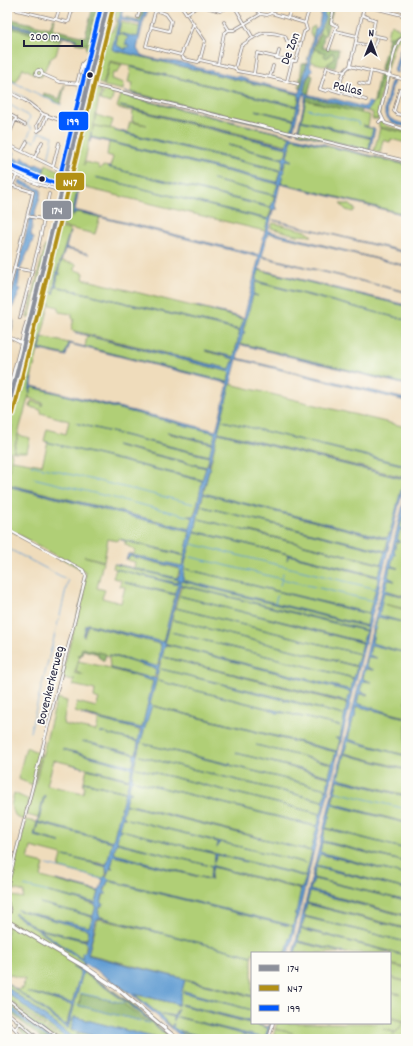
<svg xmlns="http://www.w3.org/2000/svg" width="413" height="1046" viewBox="0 0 413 1046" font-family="Dekko,sans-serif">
	<rect width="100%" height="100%" fill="#fdfcf7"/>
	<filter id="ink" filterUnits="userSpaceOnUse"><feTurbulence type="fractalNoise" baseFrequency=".025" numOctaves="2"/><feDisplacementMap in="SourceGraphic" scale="8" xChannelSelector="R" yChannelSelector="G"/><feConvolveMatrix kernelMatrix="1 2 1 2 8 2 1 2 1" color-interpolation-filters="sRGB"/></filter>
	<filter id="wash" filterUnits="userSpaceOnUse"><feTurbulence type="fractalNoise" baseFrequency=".012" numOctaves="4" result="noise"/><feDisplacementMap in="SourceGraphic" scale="16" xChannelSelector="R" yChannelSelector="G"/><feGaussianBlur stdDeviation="0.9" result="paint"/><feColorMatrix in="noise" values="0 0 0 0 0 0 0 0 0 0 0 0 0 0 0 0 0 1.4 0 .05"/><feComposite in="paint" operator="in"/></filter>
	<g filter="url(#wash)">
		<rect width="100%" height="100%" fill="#efdcbb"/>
		<path fill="#b0cf76" stroke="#697858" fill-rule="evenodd" d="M96,7H102L84,82H79C82,71 87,61 89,50L86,49Z
			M104,7H105L88,80Z
			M108,7H110L95,67Z
			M112,7H122L119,19L115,18L117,9H115L114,15Z
			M324,7H328L330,11L326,35L319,34L324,19Z
			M115,20L119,21L112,49L113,50L299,95L298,106L239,93L297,107L294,119L256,110L294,120L292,131L131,92L133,83L128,82L131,70L129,69L130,66L128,65L110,61L103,85L94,81L107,27L112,22L110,31L112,32L117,21ZM131,66L236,92H238L131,67Z
			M121,22L140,27L135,48L126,50L134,53L121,49L116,45Z
			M392,24L399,29L406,31V33L395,43L386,71L382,72L392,39L399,32L389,38H387L389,27Z
			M7,26L60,40L56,55L50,59L41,77L23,68L16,82L7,78Z
			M315,26L314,39L308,61H307L313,38L310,33L311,28Z
			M314,49L325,52L324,56L327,58L331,53H334V58L330,63H328L327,66L311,62Z
			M110,62L122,65L117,73H113L111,79L124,83L123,90L104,86Z
			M382,76L385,77L379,103V119H372L373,113L367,111L374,101H376Z
			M92,88L101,90L92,131L94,126L113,129L280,171L277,182L91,137V132L84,165L85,162L98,165L100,169L103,166L110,167L113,157L107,155L109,142L278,184L271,207L240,200L272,208L268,219L262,218L268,220L265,231L82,187L80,186L79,180L72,217L76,212L100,217L95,234L56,225L77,152Z
			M103,91L114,93L111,103L100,100Z
			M121,95L290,136L287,145L131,108L120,106L131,109V111L118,108L117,107Z
			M306,100L370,115L368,126L363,125L373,129L371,138L317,125L371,139L369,150L298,133Z
			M78,103L68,158L60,183L58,182L63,172Z
			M133,110L287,148L286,154L283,158L228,145L284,159L282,168L280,170L127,133L130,122L147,125L132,121Z
			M96,115L113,120L110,129L94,125Z
			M381,121L386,126L406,131V133L393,130L406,133V143L391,139L390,142L383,140L380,153L374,151L380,128L392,131L393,130L379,127V122Z
			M292,138L406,165V214L280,183L286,160H292L288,159L287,155L291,148L290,147Z
			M46,164L60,171L56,181L42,178Z
			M340,204H349L355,209L353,212L346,210Z
			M273,223L306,231L312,236L296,235L271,228Z
			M56,227L70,230L57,272L53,293L55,287L58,286L56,285L58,274H61L58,272L61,261L76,264L75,270L84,273L83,279L244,319L240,330L59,287L240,331L234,357L205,351L234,359L230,369L71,330L74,319L72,318V314L59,312V307L50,305V302L31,379L30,393L32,387L216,433L213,443L167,433L212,444L210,456L143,440L210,457L206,467L118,446L206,468L202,480L177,474L203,481L194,516H188L193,518L191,529L7,484C7,477 9,473 10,467L7,476V452L12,454L10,465L12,460L42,465L48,442L44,441L47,429L66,434L69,421L41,413V410L30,407L31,401L42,404V406L43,403L29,398V395L13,452L7,451L12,426L8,424Z
			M45,246L47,247L29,318H27Z
			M259,270L406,306V384L240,343L243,333L245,332L243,331L253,295L258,296L253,294L256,282L314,297L256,281Z
			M87,336L230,372L228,382L85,347Z
			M42,337L69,343L65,355L40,349Z
			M230,384L406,427L404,477L218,432Z
			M218,433L404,479L392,526L387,538L229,500L388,540L385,551L271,523L385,552L381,564L250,531L382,565L378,576L263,548L379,578L369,613L322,602L368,614L369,615L367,626L342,620L367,627L363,642L267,618L363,643L356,666L318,656L357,667L354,678L346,676L354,679L351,690L225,659L350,691L348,702L164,657L348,704L340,738H338L340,740L337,752L154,706L336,752L332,764L305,757L332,764L329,776L272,762L330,778L318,825L316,826L317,828L306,876L304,877H306L302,889L213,867L302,890L296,913L294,914L296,915L293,926H291L293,927L290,939H288L289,940L287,951H285L286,953H252V996L88,954L98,919L161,933L98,916L100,907L103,905L101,904L108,881L110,880L106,877L110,868H113L111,867L113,856L212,880L211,875L209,879L116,855L114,851L119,831L121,830L119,829L122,818H126L122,817L128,793H132L128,791L165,645L174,646L165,643L182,584L180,583L193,533L196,532L195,529ZM131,805L250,835L264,839L131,806ZM112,881L290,926L113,882Z
			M18,435L30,438L27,452H14Z
			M7,486L190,531L185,555L118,539L117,541L108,539L104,561L84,556L103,562L97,588L105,590L102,598L121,603L125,587L120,586L121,580L113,578L116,569L113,568L114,564L146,572L134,568L135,562L127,560L130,556L180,569L177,578L157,574L179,580L178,583L166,581L178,585L175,594L123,582L175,595L163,642L88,624L86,625L84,637L88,625L163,645L157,667L110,655L156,669L155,677L152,678L110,669L153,681L142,729L75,712L77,702L96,707L99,699L94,697L95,690L73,685L74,678L73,681L61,678L83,594L86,572L7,528ZM82,648L109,656L110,668L78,661L76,672L84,675L75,673L74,675L80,656L77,655H80Z
			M403,517L406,518V596L385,590L388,579L395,581L388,577L390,567L398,568L391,565L394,554H396L394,552L396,542H399L397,540L400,529L403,530L400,527Z
			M125,541L185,556L182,566H179L128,554H134L135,551L125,544Z
			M384,592L406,597V609L384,604L406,610V717L360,705L357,703L359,694L368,695L360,691L363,681L371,682L362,679L365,669L373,670L366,666L368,657H373L369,655L378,617L387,619L379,615Z
			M57,698L67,701L63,724L96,731L99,719L139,730L140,738L133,766L131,767L132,768L129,779L54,760L47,785L83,793L85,786L83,785L87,769L129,780L126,792L84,782L126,792L107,864L86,861L106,867V875L103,879L59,868L62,855L31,847L28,860L44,864L41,877L99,892L96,903L81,900L96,906L93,916L83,914L94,918L90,928L43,916L90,930L88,938L82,939L36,928L15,915L37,929L86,941C87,946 83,963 82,970L75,966L81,971L72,1004L42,996L72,1005L66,1026L68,1029L83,972L130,1005L171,1039H160L75,1017L71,1030L106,1039H85L76,1033L83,1039H75L7,987V983L18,991L19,989H22L25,979L7,974V895L23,898L24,892L9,888L26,820L37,822L34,836L56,841L35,835L38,823L102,839L38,822L42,811L41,810L45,795L38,818L27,815ZM81,994H82L99,998L79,1006Z
			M356,706L406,718V755L393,752L406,756V769L344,753L348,741L382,749L348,740Z
			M26,747L41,754L33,785L18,779Z
			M344,754L406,770V795L338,778Z
			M338,780L406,796V822L332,804Z
			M14,793L29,800L24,820L16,817L11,806Z
			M332,805L406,823V862L322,841L325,829L336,831L325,828Z
			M322,842L406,862V901L387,896L406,901V915L310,890L314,879L383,895L313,878L316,867L402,888L316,865L319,854L386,870L320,853Z
			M7,854L14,858L7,885Z
			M310,892L406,916V928L307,903Z
			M307,904L406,929V955L301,929L305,917L390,938L304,916Z
			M300,929L406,956V968L390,964V953H346L298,941Z
			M298,942L343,953H295Z
			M85,962L130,993L127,992Z
			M390,965L406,969V981L390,977Z
			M83,969L133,1004L174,1039L136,1008Z
			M390,978L406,982V1039H370L353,1035L351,1039H273L275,1029L293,1033L275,1029L277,1023H390V1018L404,1022L396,1032L383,1029L395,1033L391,1039L405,1021L390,1017V992L400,994L390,991Z
			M185,980L252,997V1016H250L249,1021L181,1005L268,1028L265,1039L178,1017L261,1039H213L177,1031L173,1027V1023L172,1027L158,1013L174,1017V1021L177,1008L174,1016L158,1013L133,994L177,1004V1006Z
			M7,992L35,1015L68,1039H63L7,998Z
			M7,1000L60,1039H54L7,1004Z
			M179,1032L183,1033L208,1039H186Z"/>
		<path fill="#8cb267" stroke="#576a51" d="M93,7H96L87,45L75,43L76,41L73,39L7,23V18L50,28L53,19H55L53,29L85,37Z
			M143,7H145L141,22L127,19V17L138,20Z
			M328,7H333V9L326,34L324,26L330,11Z
			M7,25L63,39L55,40L7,27Z
			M400,32L392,39L382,72L380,71L389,38Z
			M319,34L324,35L322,48L339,49L335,68L327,66L334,58V53H331L327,58L324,56L325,53L314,49Z
			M308,63L304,70L301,90L299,86L302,64Z
			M310,74L313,76L308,95L304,90C304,83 307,80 310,74Z
			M379,74L382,76L376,102L374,101Z
			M65,84L61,104L43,96L44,93L59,99Z
			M306,96L362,110L361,113L306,100Z
			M82,648L106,654L104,661L98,657V654L83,650L81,656L77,655H80Z
			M81,994L122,1003L149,1023L79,1006Z
			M7,1007L50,1039H42L7,1010Z
			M20,1025L37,1038L28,1039L17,1027Z"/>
		<path fill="#639ed3" stroke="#426087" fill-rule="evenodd" d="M122,7H124L122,18L141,22L145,7H149L143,23L137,49C138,50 139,52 140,54C149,61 189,61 195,67L237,77L240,76L247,80L300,93L315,30L319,26L322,7H324L325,18L316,37L310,62V67L313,70L306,79L304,90L307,94L326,99L332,98L363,107L366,106L368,102L372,103L367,111L307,96L301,120L371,137L373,129L363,126L375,129L370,151L297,133L305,100V95L303,93L293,132L125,92L291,131L294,120L255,110L294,119L297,107L131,67L297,106L300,98L298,94L113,50L112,49ZM121,20L140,24L138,37L118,33ZM120,34L128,37L125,45L127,44L129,47L125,48L126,50L116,45L117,35ZM301,121L371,138L369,150L298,133Z
			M7,23L76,39L77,40L7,25Z
			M406,42L397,73L394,71L400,49Z
			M391,81H394C392,86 391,92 390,97C385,116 386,120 406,124V127L392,123L385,115V106Z
			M115,93L406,164L292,138L290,146L291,148H289L287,157L292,161L286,160L283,168L285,172L283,173L281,183L406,215L280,184L275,206L278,209H274L273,211L268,231L406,266L268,233L262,256L406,292L262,257L259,269L264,271L259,270L256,281L406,320L256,282L253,294L258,296L253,295L243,330L245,333H243L237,358L406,399V401L237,359L218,432L403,478L406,469V477L289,953L284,952L287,951L289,940L288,939L290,938L293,927L291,926H293L296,915L294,914L296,913L301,889L213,867L210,879L212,880L114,856L111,867L113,868H110L107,875L106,867L104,866L64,856L104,865L107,864L112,842L38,823L35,835L60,842L34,836L44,795L46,798H44L41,810L43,811H41L38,822L113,841L125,792L84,782L126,792L129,780L74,765L129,779L132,768L62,749L133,766L134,754L82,741L136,754L138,742L99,732L138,741L141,730L81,715L142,728L153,681L110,668L152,678H157L150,704L152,705L141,741L142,742L140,743L132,776L133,780L131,781L128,791L132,793H128L125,804L129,805H125L122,816L126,818H122L119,829L123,831H119L117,842L207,865L117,843L114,851L115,854L209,879L212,867L209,865L213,866V864L214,866L220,868L302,889L306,877L303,876L217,855L214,863L215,854L125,831L306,876L312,852L311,851L131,806V805L311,851L317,827L135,781L316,826L318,825L320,814L136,768L321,814L324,803L322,801L139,756L324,801L326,789L144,744L229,764L230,763V765L327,789L329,777L236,753L329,776L332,764L256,745L332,764L336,752L153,706L337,751L340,740L335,738H340L347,703L164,657L347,702L351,692L169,645H165L161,661H159L161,644L88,625L83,637L86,625L88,624L163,642L175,595L123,582L175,594L178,585L116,569L177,583L179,580L115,564L177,578L180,575L179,568L130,556L126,560L128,554L182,566L185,556L119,539L185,555L190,531L7,486V480V484L9,485L190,529L193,518L187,516H194L197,508L202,481L46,442L202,480L206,468L116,445L206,467L208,465L209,457L75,423L209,456L212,444L167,432L213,443L215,433L32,387L29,393L31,379L33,378L32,386L216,431L228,384L226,383L70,344L66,356L40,350L39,351L43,333L40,349L65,355L69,343L228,382L230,372L73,332L230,369L234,359L205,350L234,357L240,331L59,287L240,330L244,319L196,306L244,318L259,257L79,212L74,213L72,217L79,180L80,185L82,186L79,188L75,210L78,211L259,255L268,220L95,177L268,219L272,212L271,208L107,167L271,207L275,196L213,180L274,195L278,184L104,141L91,138L90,142L91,132V137L277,182L280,171L115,131V130L280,170L282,168L283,159L228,145L283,158L286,155L287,148L120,106L286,146L290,136ZM218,433L404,479L389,536L387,538L203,493L209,470L211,469L209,466ZM203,494L386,539L388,541L386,551L200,506ZM200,506L385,552L381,564L199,519L381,564L382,565L378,576L195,531ZM195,532L288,554L287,560L289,555L378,577L379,578L369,613L186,569L368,614L369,616L367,626L183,580L185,562ZM181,581L367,627L366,630L182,585L180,583ZM180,585L366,631L363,642L180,596L363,643L360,654L176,608L360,654L356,666L173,620L355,666L357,667L354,678L171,632L353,678L351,690L167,644L165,643Z
			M8,149L15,153L13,157L21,161L23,157L34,165L38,164L45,167L41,176L7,163Z
			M20,180L41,190C41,197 37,205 35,212L36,213L33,218L31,236L34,238L20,270L18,288L21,289L9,315L14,322L11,334H9L7,332H9L12,324L7,319V307L12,294L36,191L34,189L19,184Z
			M273,220L406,252V253Z
			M70,232L66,248L89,254L65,249L58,272L61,274H58L56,285L58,286L55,287L53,294L57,272Z
			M266,271L406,305V306L267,272Z
			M242,344L406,384V385L242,345Z
			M223,421L406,465V466Z
			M406,492V505L403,515L406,518L403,517L400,527L403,529L400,530L397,540L400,542H396L394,552L396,554L394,555L391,565L398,568L390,567L388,577L395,581L388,580L385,590L406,597L384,592L379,615L406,623L378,617L375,627L377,628L374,630L372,643L406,653L371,645L369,655L377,658L368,657L366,667L374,670L365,669L363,679L371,682L363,681L360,691L368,694H359L357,703L406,718L356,706L355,717L353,719L348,739L406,756L348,741L344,753L406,770L344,754L338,778L406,796L338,780L335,790L337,792L334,793L332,803L406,823L332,805L329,815L331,817H329L326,828L406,849L327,829H325L323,841L406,862L322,842L320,852L406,875L320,854L316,865L406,889L316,867L313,878L406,901L314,879L310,890L406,916L310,892L307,903L406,929L307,904L304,916L406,942L305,917L301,928L406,956L301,929L298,941L346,953L298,942L295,953H293Z
			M109,655L156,666L160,662L157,676L155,675L156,669Z
			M161,669L282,698L343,715Z
			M158,681L340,726L285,713H277L269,709Z
			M128,819L306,863L220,842L217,848L218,842Z
			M105,876L111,881H108L104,891L107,894H103L101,904L104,905L100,907L98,912L100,917L252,956L100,918L96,920L88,955L252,996L185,980L178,1006L177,1004L134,994L157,1013L174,1016L178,1008L174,1021V1017L158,1013L171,1027L174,1023L173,1027L177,1030L213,1039L180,1032L186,1039H184L130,993L85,963L83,971L136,1008L172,1039L130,1005L83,972L68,1029L7,983L67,1026L72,1005L27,992L72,1003L81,971L73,966L82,969L84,962L14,914L15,913L36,928L87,940L89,930L17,910L89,927L93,917L40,903L93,916L96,906L94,904L48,892L96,903L99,892L56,880L98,891L100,890L103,880L102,879ZM38,929L86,941L87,946L85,952L82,953L83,959Z
			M112,881L290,925L289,926L112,882Z
			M7,987L75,1039H68L35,1015L7,992Z
			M184,991L252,1010L184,993Z
			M7,1004L54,1039C44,1039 16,1014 7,1007Z
			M181,1004L249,1021L251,1023L181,1005Z
			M74,1017H75L160,1039H106L71,1030Z
			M177,1017L265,1038L268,1028L253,1023L268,1027L271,1023L267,1039H261Z"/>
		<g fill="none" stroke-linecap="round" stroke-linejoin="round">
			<path stroke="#639ed3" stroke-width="1" d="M7,79L61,105
				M7,89L22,96L32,104
				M7,98L9,93
				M7,103L30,117L27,125L32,128L27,138L35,142L39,132L53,136L48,160
				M308,109L358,122V124L360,125
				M31,465L194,504
				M33,478L187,516
				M192,544L377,589
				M7,548L68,580L59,620
				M191,557L282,579L283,573
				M280,585L282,579L373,601
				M275,603L277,596
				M30,732L58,622
				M337,792L406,809
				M47,865L59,868
				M61,868L102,879
				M24,886L48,892
				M80,993L124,1003
				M77,1005L149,1023
				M75,1034L82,1039"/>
			<path stroke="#3f5a7f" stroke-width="1" stroke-dasharray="5 4" stroke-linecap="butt" d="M367,629H369"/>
		</g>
	</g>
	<g filter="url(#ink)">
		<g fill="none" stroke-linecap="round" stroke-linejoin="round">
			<g stroke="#887f7b" stroke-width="3.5">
				<path id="minor" d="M14,7L17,10L67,22L69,21L73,7
					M159,7L158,11L155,12L146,46L181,55
					M182,7L205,41L200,60
					M235,7L253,38
					M255,7L260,14
					M370,7L406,16
					M271,13L273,7
					M186,14L197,7
					M362,15L375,20L372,35L386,38
					M138,17L141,7
					M288,18L291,7
					M56,19L60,7
					M224,22L229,30
					M152,27L169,31L171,21L166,14L158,11
					M336,31L357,36
					M406,35L399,41L395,50L380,113L385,123L406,130
					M356,43L374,47L377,38
					M329,49L337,26L331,23L334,7
					M181,55L184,59L198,62L200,60L235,68L237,71L270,77L298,84
					M181,55L193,25
					M277,58L279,51
					M218,64L224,33L229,30H234L261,14L267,15L271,13L305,23L309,10
					M350,66L406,80
					M235,68L241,46C260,33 262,29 285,36L287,41L300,44
					M81,70L85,61
					M36 73a3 3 0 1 1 6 0a3 3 0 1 1-6 0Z
					M345,72L327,67L320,89L326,91L330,89L366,100
					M254,73L257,53L292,61
					M42,74L60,82L92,85L406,161
					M270,77L273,66
					M287,81L292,61H296L304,32L307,30L305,23
					M77,83L82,64L86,60
					M359,83L368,85L371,71
					M406,88L400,89L394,111L397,114L406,116
					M7,91L26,101L43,114L73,125
					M340,92C340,83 342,71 350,66L364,7
					M7,113L16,118L7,140
					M43,114L37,125L38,131L42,128L47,116
					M16,120L25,125
					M379,122L382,119
					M7,144L58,169
					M22,151L27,142
					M35,157L42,142
					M64,164L78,102L80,83
					M53,166L59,143
					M7,184L33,192L7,297
					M7,205L12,185L17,175
					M27,216L42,219
					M14,268L31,271
					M20,318L39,244L49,194
					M21,343L26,323
					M7,529L83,570L86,576L7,888
					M7,900L10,912
					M7,1012L39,1039
					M7,1020L24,1039
					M15,1029L20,1023
					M269,1039L273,1023"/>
			</g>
			<g stroke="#887f7b" stroke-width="3.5">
				<path id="tertiary" d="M206,7L220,11L229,7
					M391,7L406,11
					M399,7L406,9
					M7,168L36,181L62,188
					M7,171L37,184L62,191
					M7,336L21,343L7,397
					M7,999L61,1039"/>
			</g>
			<g stroke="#887f7b" stroke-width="4">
				<path id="secondary" d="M80,114L85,84L103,7
					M53,225L67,165
					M7,413L107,7"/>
			</g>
			<g stroke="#887f7b" stroke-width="5">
				<path id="trunk" d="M7,921L85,967L119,990L177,1039"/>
			</g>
			<use href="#minor" stroke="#fff" stroke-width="2"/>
			<use href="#tertiary" stroke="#fff" stroke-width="2"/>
			<use href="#secondary" stroke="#fff" stroke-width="2.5"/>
			<use href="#trunk" stroke="#fff" stroke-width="3.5"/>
			<g stroke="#fdfcf7" stroke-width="7">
				<path id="bus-1" d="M7,413L107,7"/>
			</g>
			<g stroke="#fdfcf7" stroke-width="7">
				<path id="bus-2" d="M13,414L113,8"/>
			</g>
			<g stroke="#fdfcf7" stroke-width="7">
				<path id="bus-3" d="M9,165L39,178L58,184L101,7"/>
			</g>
			<use href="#bus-1" stroke="#8c909a" stroke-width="4"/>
			<use href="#bus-2" stroke="#b29015" stroke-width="4"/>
			<use href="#bus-3" stroke="#0059ff" stroke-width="4"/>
		</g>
	</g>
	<g fill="#22223b" stroke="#fdfcf7" stroke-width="1.5">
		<circle cx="90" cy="75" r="3.5"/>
		<circle cx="42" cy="179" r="3.5"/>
	</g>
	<g text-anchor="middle" stroke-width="3.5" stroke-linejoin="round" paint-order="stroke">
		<g font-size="13" fill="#22223b" stroke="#fdfcf7">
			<text transform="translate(289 48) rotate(-69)" y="5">De Zon</text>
			<text transform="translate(348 87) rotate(13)" y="5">Pallas</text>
			<text transform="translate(49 685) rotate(-76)" y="5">Bovenkerkerweg</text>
		</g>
	</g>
	<g stroke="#fdfcf7" stroke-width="1.5">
		<rect x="58" y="111" width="31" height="20" rx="4" fill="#0059ff"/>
		<rect x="55" y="172" width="30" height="19" rx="4" fill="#b29015"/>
		<rect x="42" y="200" width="30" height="20" rx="4" fill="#8c909a"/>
	</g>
	<g font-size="11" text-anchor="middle" font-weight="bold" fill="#fff">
		<text x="73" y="125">199</text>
		<text x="70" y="186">N47</text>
		<text x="57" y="214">174</text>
	</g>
	<rect width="413" height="1046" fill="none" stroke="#fdfcf7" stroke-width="24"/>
	<rect x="251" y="952" width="140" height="72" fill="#fdfcf7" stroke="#a5a5ac"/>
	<rect x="259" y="965" width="20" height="6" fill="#8c909a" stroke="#a5a5ac"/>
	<text x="287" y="972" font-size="12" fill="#22223b">174</text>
	<rect x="259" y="985" width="20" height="6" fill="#b29015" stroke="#a5a5ac"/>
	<text x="287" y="992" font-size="12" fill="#22223b">N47</text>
	<rect x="259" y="1005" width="20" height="6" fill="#0059ff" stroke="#a5a5ac"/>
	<text x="287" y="1012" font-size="12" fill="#22223b">199</text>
	<g transform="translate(371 42) rotate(1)" stroke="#fdfcf7" stroke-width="3" paint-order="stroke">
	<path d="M0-3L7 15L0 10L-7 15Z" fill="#22223b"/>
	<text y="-6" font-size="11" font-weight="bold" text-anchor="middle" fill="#22223b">N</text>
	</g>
	<path d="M24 40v6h58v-6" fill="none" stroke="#22223b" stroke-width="2"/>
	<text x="30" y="40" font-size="12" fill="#22223b" stroke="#fdfcf7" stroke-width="3" paint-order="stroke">200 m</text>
</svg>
